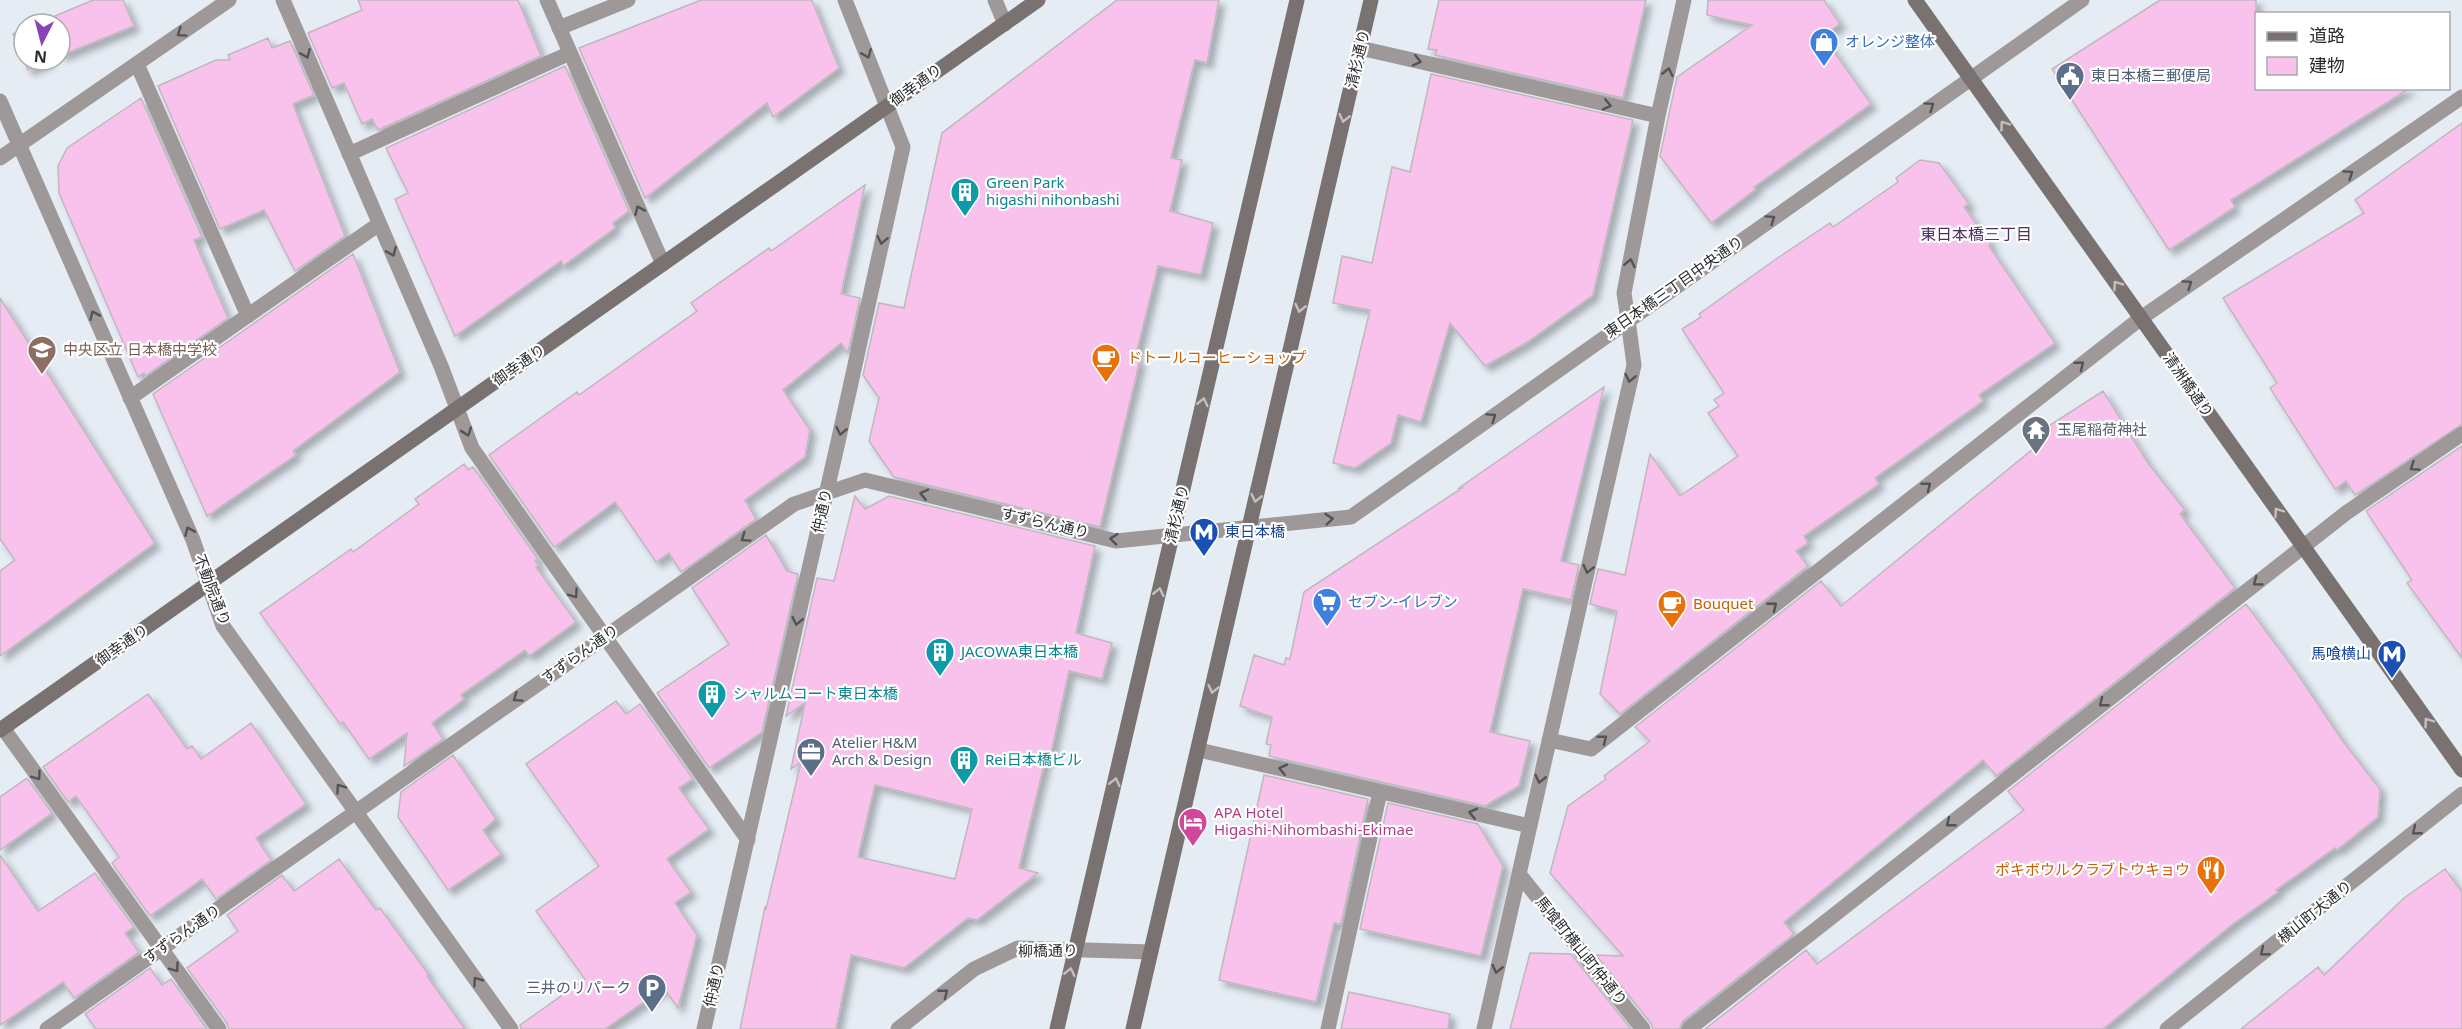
<svg xmlns="http://www.w3.org/2000/svg" width="2462" height="1029" viewBox="0 0 2462 1029" font-family="'Noto Sans','Noto Sans JP',sans-serif">
	<defs>
		<filter id="shadow"><feDropShadow dx="5.5" dy="5.5" stdDeviation="3" flood-color="#0004"/></filter>
	</defs>
	<rect width="100%" height="100%" fill="#e5ecf4"/>
	<path fill="#f8c2ec" stroke="#c0b8be" stroke-width="1.5" fill-rule="evenodd" filter="url(#shadow)" d="M93,0H123L134,26L60,56V24H36Z
		M358,0H518L541,56L378,130L372,119L362,124L344,83L332,88L308,33L362,10Z
		M701,0H812L839,68L773,117L767,103L645,198L579,48Z
		M1117,0H1219L1207,63L1195,60L1171,158L1182,160L1170,211L1213,223L1201,275L1158,266L1135,359L1140,360L1100,527L894,477L869,441L879,398L863,375L879,303L904,308L942,133Z
		M1439,0H1646L1623,98L1435,55L1437,50L1428,49Z
		M1708,0H1824L1840,24L1823,36L1871,104L1754,187L1756,189L1711,223L1660,156L1677,77L1752,25L1707,15Z
		M2160,0H2256V88H2410L2231,200L2235,207L2169,250L2052,69Z
		M24,29V60H51L28,70L13,34Z
		M268,38L272,48L290,41L314,95L293,104L345,236L295,271L264,210L220,229L158,86L216,60H230L228,55Z
		M565,66L629,211L613,223L615,228L563,266L561,261L455,336L395,199L408,193L386,148Z
		M1431,74L1633,120L1593,295L1526,343L1485,366L1450,323L1421,422L1398,415L1391,443L1355,468L1333,463L1370,310L1333,303L1342,256L1372,263L1392,167L1410,172Z
		M141,98L202,237L194,240L228,318L145,376L144,373L138,377L59,193L58,166L67,148Z
		M2462,123V424L2355,495L2346,481L2335,489L2270,388L2277,383L2223,298L2364,213L2355,200Z
		M1920,160L1939,163L1969,204L1964,207L1991,244L1989,246L2055,343L1979,395L1983,401L1875,478L1879,484L1804,536L1808,543L1796,551L1808,566L1620,714L1600,694L1617,611L1590,604L1598,569L1625,575L1650,454L1680,496L1738,456L1708,413L1719,406L1714,400L1724,393L1682,329L1701,317L1699,314L1779,257L1830,223L1833,227L1898,182L1896,178Z
		M865,185L841,294L860,298L848,353L841,343L783,390L810,430L805,457L745,500L756,519L681,572L669,553L656,562L615,502L554,547L489,455L577,392L579,395L697,311L691,303L769,248L771,251Z
		M353,254L400,372L293,451L296,455L207,516L153,394Z
		M0,298L155,543L0,656V571L15,560L0,539Z
		M1604,387L1561,561L1579,565L1571,600L1523,589L1490,732L1530,741L1519,786L1485,806L1269,756L1271,745L1266,744L1272,717L1240,706L1254,655L1284,665L1286,658L1290,659L1304,592L1462,488H1459Z
		M2103,391L2148,463L2185,510L2180,514L2235,588L1996,776L1983,760L1784,922L1794,934L1683,1021L1679,1029H1653L1651,1023L1596,955L1623,956L1550,873L1568,806L1606,779L1604,776L1650,741L1635,727L1821,581L1841,606L2039,444L2033,436Z
		M2462,446V658L2407,583L2412,580L2366,511Z
		M464,464L468,470L473,467L538,559L535,561L539,566L536,567L576,622L529,656L525,650L461,695L464,699L432,723L443,739L404,766L407,733L369,759L343,722L340,724L260,613L351,549L353,552L419,504L415,499Z
		M855,496L865,509L889,496L1095,546L1076,633L1112,643L1102,679L1069,671L1050,758L1046,757L1019,868L1038,873L977,920L968,918L904,968L851,955L836,1029H740L765,907L766,909L801,762L791,769L805,703L786,716L817,578L834,581ZM875,785L972,809L955,879L858,857Z
		M766,535L787,571L798,574L762,732L709,768L657,693L729,644L692,588Z
		M2246,604L2297,673L2342,740L2380,789L2378,817L2337,850L2335,848L2276,890L2278,892L2233,924L2103,1029H1705L1806,950L1817,964L2024,810L2008,791Z
		M148,694L187,749L192,746L201,759L251,723L306,804L256,838L271,860L216,899L202,879L150,916L112,863L119,857L76,796L68,802L43,767Z
		M616,701L626,714L640,704L693,779L679,788L709,829L667,859L691,892L675,903L697,935L678,1008L664,988L605,1029H521L520,1025L585,979L536,911L599,866L526,764Z
		M453,755L496,819L483,830L501,854L448,890L398,817L401,792Z
		M1264,775L1368,799L1341,924L1334,923L1316,1002L1219,980Z
		M27,778L52,813L0,850V797Z
		M1388,803L1478,824L1503,866L1481,956L1360,929Z
		M0,855L38,911L95,873L134,927L125,933L139,952L74,998L63,982L0,1025Z
		M339,859L376,910L380,908L429,975L427,976L465,1029H229L227,1023L187,968L238,931L227,915L282,875L294,891Z
		M2445,869L2462,892V1029H2241L2318,967L2324,975L2404,898Z
		M1530,953L1571,954L1631,1029H1510Z
		M150,968L162,985L171,979L207,1029H96L85,1014Z
		M1349,992L1450,1014L1448,1029H1341Z"/>
	<g fill="none" stroke-linecap="round" stroke-linejoin="round">
		<path stroke="#9e9998" stroke-width="15" d="M995,0L1005,24
			M559,28L628,0
			M1360,48L1658,116
			M137,64L248,316
			M349,154L570,53
			M1628,320L1624,293L1658,116L1684,0
			M130,398L379,224
			M1328,1029L1380,792"/>
		<path stroke="#9e9998" stroke-width="15" d="M283,0L441,366L472,448L748,840
			M547,0L663,264
			M0,101L193,540L223,626L511,1029
			M0,158L229,0
			M3,728L219,1029
			M1549,740L1591,749L2141,318L2462,97
			M1199,750L1530,826
			M1519,874L1643,1029
			M47,1029L794,504L865,480L1116,541L1351,517L2082,0
			M704,1029L838,442L903,147L845,0
			M898,1029L974,969L1018,948L1151,952
			M1484,1029L1634,365L1628,320
			M1689,1029L2346,513L2462,434
			M2167,1029L2462,794"/>
		<path stroke="#797271" stroke-width="15" d="M1915,0L2462,770
			M0,730L1038,0
			M1057,1029L1297,0
			M1133,1029L1371,0"/>
	</g>
	<defs><path id="oneway-chevron" d="M-2-3.5L2.5 0L-2 3.5" fill="none" stroke-width="1.6" stroke-linecap="round" stroke-linejoin="round" transform="scale(1.5)"/></defs>
	<g stroke="#535254">
		<use href="#oneway-chevron" transform="translate(181 33) rotate(145)"/>
		<use href="#oneway-chevron" transform="translate(306 54) rotate(67)"/>
		<use href="#oneway-chevron" transform="translate(867 54) rotate(68)"/>
		<use href="#oneway-chevron" transform="translate(1417 61) rotate(13)"/>
		<use href="#oneway-chevron" transform="translate(1668 72) rotate(-77)"/>
		<use href="#oneway-chevron" transform="translate(1607 105) rotate(13)"/>
		<use href="#oneway-chevron" transform="translate(1930 106) rotate(-35)"/>
		<use href="#oneway-chevron" transform="translate(2349 174) rotate(-34)"/>
		<use href="#oneway-chevron" transform="translate(639 210) rotate(-114)"/>
		<use href="#oneway-chevron" transform="translate(1771 219) rotate(-35)"/>
		<use href="#oneway-chevron" transform="translate(882 240) rotate(102)"/>
		<use href="#oneway-chevron" transform="translate(392 252) rotate(67)"/>
		<use href="#oneway-chevron" transform="translate(1630 263) rotate(-79)"/>
		<use href="#oneway-chevron" transform="translate(2188 284) rotate(-35)"/>
		<use href="#oneway-chevron" transform="translate(94 315) rotate(-114)"/>
		<use href="#oneway-chevron" transform="translate(2080 365) rotate(-38)"/>
		<use href="#oneway-chevron" transform="translate(1630 378) rotate(103)"/>
		<use href="#oneway-chevron" transform="translate(1492 417) rotate(-35)"/>
		<use href="#oneway-chevron" transform="translate(841 431) rotate(102)"/>
		<use href="#oneway-chevron" transform="translate(467 432) rotate(71)"/>
		<use href="#oneway-chevron" transform="translate(2414 467) rotate(146)"/>
		<use href="#oneway-chevron" transform="translate(1927 486) rotate(-38)"/>
		<use href="#oneway-chevron" transform="translate(924 494) rotate(-167)"/>
		<use href="#oneway-chevron" transform="translate(1329 519) rotate(-6)"/>
		<use href="#oneway-chevron" transform="translate(189 531) rotate(-114)"/>
		<use href="#oneway-chevron" transform="translate(745 538) rotate(145)"/>
		<use href="#oneway-chevron" transform="translate(1114 539) rotate(-174)"/>
		<use href="#oneway-chevron" transform="translate(1588 569) rotate(103)"/>
		<use href="#oneway-chevron" transform="translate(2257 582) rotate(144)"/>
		<use href="#oneway-chevron" transform="translate(574 594) rotate(55)"/>
		<use href="#oneway-chevron" transform="translate(1773 606) rotate(-38)"/>
		<use href="#oneway-chevron" transform="translate(797 621) rotate(103)"/>
		<use href="#oneway-chevron" transform="translate(517 698) rotate(145)"/>
		<use href="#oneway-chevron" transform="translate(2103 703) rotate(142)"/>
		<use href="#oneway-chevron" transform="translate(1603 739) rotate(-38)"/>
		<use href="#oneway-chevron" transform="translate(1283 769) rotate(-167)"/>
		<use href="#oneway-chevron" transform="translate(37 776) rotate(54)"/>
		<use href="#oneway-chevron" transform="translate(1540 779) rotate(103)"/>
		<use href="#oneway-chevron" transform="translate(340 788) rotate(-125)"/>
		<use href="#oneway-chevron" transform="translate(1473 813) rotate(-167)"/>
		<use href="#oneway-chevron" transform="translate(1950 823) rotate(142)"/>
		<use href="#oneway-chevron" transform="translate(2416 831) rotate(141)"/>
		<use href="#oneway-chevron" transform="translate(2264 952) rotate(141)"/>
		<use href="#oneway-chevron" transform="translate(175 968) rotate(54)"/>
		<use href="#oneway-chevron" transform="translate(1497 969) rotate(103)"/>
		<use href="#oneway-chevron" transform="translate(477 981) rotate(-125)"/>
		<use href="#oneway-chevron" transform="translate(944 993) rotate(-38)"/>
	</g>
	<g stroke="#c3c0bf">
		<use href="#oneway-chevron" transform="translate(1344 118) rotate(103)"/>
		<use href="#oneway-chevron" transform="translate(2004 125) rotate(-125)"/>
		<use href="#oneway-chevron" transform="translate(2117 285) rotate(-125)"/>
		<use href="#oneway-chevron" transform="translate(1300 308) rotate(103)"/>
		<use href="#oneway-chevron" transform="translate(1203 402) rotate(-77)"/>
		<use href="#oneway-chevron" transform="translate(1256 498) rotate(103)"/>
		<use href="#oneway-chevron" transform="translate(2278 512) rotate(-125)"/>
		<use href="#oneway-chevron" transform="translate(1159 592) rotate(-77)"/>
		<use href="#oneway-chevron" transform="translate(1213 689) rotate(103)"/>
		<use href="#oneway-chevron" transform="translate(2428 722) rotate(-126)"/>
		<use href="#oneway-chevron" transform="translate(1115 782) rotate(-77)"/>
		<use href="#oneway-chevron" transform="translate(1070 972) rotate(-77)"/>
	</g>
	<defs>
		<g id="shop-pin" transform="scale(1.5)"><path d="M0 17L-7.5 6A9.5 9.5 0 1 1 7.5 6Z" fill="#3f7fe0" stroke="#fff"/><path d="M-5-2.5h2.3a2.7 3.5 0 0 1 5.4 0H5L5.5 6h-11ZM-1.5-2.5h3a1.5 2.3 0 0 0-3 0Z" fill="#fff"/></g>
		<g id="civic-pin" transform="scale(1.5)"><path d="M0 17L-7.5 6A9.5 9.5 0 1 1 7.5 6Z" fill="#5c6f8a" stroke="#fff"/><path d="M-.6-6.5H3V-4.5H.6V-3L4-1V1h2V6H-6V1h2V-1L-.6-3ZM-1.2 2.5V6h2.4V2.5Z" fill="#fff"/></g>
		<g id="building-pin" transform="scale(1.5)"><path d="M0 17L-7.5 6A9.5 9.5 0 1 1 7.5 6Z" fill="#0f9aa8" stroke="#fff"/><path d="M-4-6H4V6H1V3H-1V6H-4ZM-2.5-4.3h1.7v1.8h-1.7ZM.8-4.3h1.7v1.8H.8ZM-2.5-1h1.7V.8h-1.7ZM.8-1h1.7V.8H.8Z" fill="#fff"/></g>
		<g id="school-pin" transform="scale(1.5)"><path d="M0 17L-7.5 6A9.5 9.5 0 1 1 7.5 6Z" fill="#8d6e63" stroke="#fff"/><path d="M0-5L7-2L0 1L-7-2ZM-4 1L0 2.5L4 1V4Q0 6-4 4Z" fill="#fff"/></g>
		<g id="cafe-pin" transform="scale(1.5)"><path d="M0 17L-7.5 6A9.5 9.5 0 1 1 7.5 6Z" fill="#e8710a" stroke="#fff"/><path d="M-5.5-4.5H6V0H3Q3 3.5 0 3.5H-2.5Q-5.5 3.5-5.5 0ZM3-3.2v2h1.7v-2ZM-6 4.5H4V6H-6Z" fill="#fff"/></g>
		<g id="temple-pin" transform="scale(1.5)"><path d="M0 17L-7.5 6A9.5 9.5 0 1 1 7.5 6Z" fill="#6b7280" stroke="#fff"/><path d="M0-6L5-2H3V0L6.5 2.5H4V6H1.5V3h-3V6H-4V2.5H-6.5L-3 0V-2H-5Z" fill="#fff"/></g>
		<g id="metro-pin" transform="scale(1.5)"><path d="M0 17L-7.5 6A9.5 9.5 0 1 1 7.5 6Z" fill="#1a4fb4" stroke="#fff"/><path d="M-5.5 5V-5H-3L0 0L3-5H5.5V5H3V-.5L0 4L-3-.5V5Z" fill="#fff"/></g>
		<g id="supermarket-pin" transform="scale(1.5)"><path d="M0 17L-7.5 6A9.5 9.5 0 1 1 7.5 6Z" fill="#3f7fe0" stroke="#fff"/><path d="M-6-5.5h2.5l.6 2H6L4.5 2H-2.5L-4.4-4H-6ZM-1.5 3.2a1.3 1.3 0 1 0 .1 0ZM3 3.2a1.3 1.3 0 1 0 .1 0Z" fill="#fff"/></g>
		<g id="office-pin" transform="scale(1.5)"><path d="M0 17L-7.5 6A9.5 9.5 0 1 1 7.5 6Z" fill="#5c6f8a" stroke="#fff"/><path d="M-6-3h4V-5.5h4V-3h4V5H-6ZM-1-4.5V-3h2v-1.5ZM-6 0V1H6V0Z" fill="#fff"/></g>
		<g id="hotel-pin" transform="scale(1.5)"><path d="M0 17L-7.5 6A9.5 9.5 0 1 1 7.5 6Z" fill="#d1479c" stroke="#fff"/><path d="M-6-4.5h1.5V1H6V5H4.5V3h-9V5H-6ZM-4 0a1.8 1.8 0 1 1 3.6 0ZM.5 0V-2.5h3Q6-2.5 6 0Z" fill="#fff"/></g>
		<g id="restaurant-pin" transform="scale(1.5)"><path d="M0 17L-7.5 6A9.5 9.5 0 1 1 7.5 6Z" fill="#e8710a" stroke="#fff"/><path d="M-5-6h1v4h1v-4h1v4h1v-4h1v5L-1.5 .5V6h-2V.5L-5-1ZM5-6V6H3V1.5H1.5Q1.5-4 5-6Z" fill="#fff"/></g>
		<g id="parking-pin" transform="scale(1.5)"><path d="M0 17L-7.5 6A9.5 9.5 0 1 1 7.5 6Z" fill="#5c6f8a" stroke="#fff"/><path d="M-3.5-5.5H1a3.5 3.5 0 0 1 0 7H-1V5.5H-3.5ZM-1-3.4V-.6H.8a1.4 1.4 0 0 0 0-2.8Z" fill="#fff"/></g>
	</defs>
	<g fill-rule="evenodd">
		<use href="#shop-pin" x="1824" y="42"/>
		<use href="#civic-pin" x="2070" y="76"/>
		<use href="#building-pin" x="965" y="192"/>
		<use href="#school-pin" x="42" y="350"/>
		<use href="#cafe-pin" x="1106" y="358"/>
		<use href="#temple-pin" x="2036" y="430"/>
		<use href="#metro-pin" x="1204" y="532"/>
		<use href="#supermarket-pin" x="1327" y="602"/>
		<use href="#cafe-pin" x="1672" y="604"/>
		<use href="#building-pin" x="940" y="652"/>
		<use href="#metro-pin" x="2392" y="654"/>
		<use href="#building-pin" x="712" y="694"/>
		<use href="#office-pin" x="811" y="752"/>
		<use href="#building-pin" x="964" y="760"/>
		<use href="#hotel-pin" x="1193" y="822"/>
		<use href="#restaurant-pin" x="2211" y="870"/>
		<use href="#parking-pin" x="652" y="988"/>
	</g>
	<g text-anchor="middle" stroke-width="4.5" stroke-linejoin="round" paint-order="stroke">
		<g font-size="15" fill="#366cbe" stroke="#fff" text-anchor="start">
			<text x="1845" y="47">オレンジ整体</text>
			<text x="1348" y="607">セブン-イレブン</text>
		</g>
		<g font-size="15" fill="#2a2c2f" stroke="#fff">
			<text transform="translate(1358 59) rotate(-77)" y="5">清杉通り</text>
			<text transform="translate(916 85) rotate(-36)" y="5">御幸通り</text>
			<text transform="translate(1674 287) rotate(-35)" y="5">東日本橋三丁目中央通り</text>
			<text transform="translate(519 365) rotate(-35)" y="5">御幸通り</text>
			<text transform="translate(2188 385) rotate(55)" y="5">清洲橋通り</text>
			<text transform="translate(822 511) rotate(-77)" y="5">仲通り</text>
			<text transform="translate(1177 514) rotate(-77)" y="5">清杉通り</text>
			<text transform="translate(1045 523) rotate(13)" y="5">すずらん通り</text>
			<text transform="translate(212 590) rotate(69)" y="5">不動院通り</text>
			<text transform="translate(122 645) rotate(-35)" y="5">御幸通り</text>
			<text transform="translate(580 654) rotate(-35)" y="5">すずらん通り</text>
			<text transform="translate(2315 912) rotate(-39)" y="5">横山町大通り</text>
			<text transform="translate(182 934) rotate(-35)" y="5">すずらん通り</text>
			<text transform="translate(1048 951) rotate(-1)" y="5">柳橋通り</text>
			<text transform="translate(1581 951) rotate(51)" y="5">馬喰町横山町仲通り</text>
			<text transform="translate(714 985) rotate(-77)" y="5">仲通り</text>
		</g>
		<g font-size="15" fill="#4e5e75" stroke="#fff" text-anchor="start">
			<text x="2091" y="81">東日本橋三郵便局</text>
			<text x="832" y="748">Atelier H&amp;M<tspan x="832" dy="17">Arch &amp; Design</tspan></text>
			<text x="631" y="993" text-anchor="end">三井のリパーク</text>
		</g>
		<g font-size="15" fill="#0d838f" stroke="#fff" text-anchor="start">
			<text x="986" y="188">Green Park<tspan x="986" dy="17">higashi nihonbashi</tspan></text>
			<text x="961" y="657">JACOWA東日本橋</text>
			<text x="733" y="699">シャルムコート東日本橋</text>
			<text x="985" y="765">Rei日本橋ビル</text>
		</g>
		<g font-size="15" fill="#785e54" stroke="#fff" text-anchor="start">
			<text x="63" y="355">中央区立 日本橋中学校</text>
		</g>
		<g font-size="15" fill="#c56008" stroke="#fff" text-anchor="start">
			<text x="1127" y="363">ドトールコーヒーショップ</text>
			<text x="1693" y="609">Bouquet</text>
			<text x="2190" y="875" text-anchor="end">ポキボウルクラブトウキョウ</text>
		</g>
		<g font-size="15" fill="#5b616d" stroke="#fff" text-anchor="start">
			<text x="2057" y="435">玉尾稲荷神社</text>
		</g>
		<g font-size="15" fill="#164399" stroke="#fff" text-anchor="start">
			<text x="1225" y="537">東日本橋</text>
			<text x="2371" y="659" text-anchor="end">馬喰横山</text>
		</g>
		<g font-size="15" fill="#b23c85" stroke="#fff" text-anchor="start">
			<text x="1214" y="818">APA Hotel<tspan x="1214" dy="17">Higashi-Nihombashi-Ekimae</tspan></text>
		</g>
		<g font-size="16" fill="#4e2e67" stroke="#fff">
			<text x="1976" y="240">東日本橋三丁目</text>
		</g>
	</g>
	<rect x="2255" y="12" width="195" height="78" fill="#ffffff" stroke="#aaabac" stroke-width="1.5"/>
	<rect x="2267" y="32" width="30" height="9" fill="#797271" stroke="#aaabac" stroke-width="1.5"/>
	<text x="2309" y="42" font-size="18" fill="#2a2c2f">道路</text>
	<rect x="2267" y="57" width="30" height="18" fill="#f8c2ec" stroke="#aaabac" stroke-width="1.5"/>
	<text x="2309" y="72" font-size="18" fill="#2a2c2f">建物</text>
	<g transform="translate(42 42) rotate(186)"><circle r="28" fill="#ffffff" stroke="#aaabac" stroke-width="1.5"/>
	<path d="M0-4.5L10 22L0 15L-10 22Z" fill="#8743b7"/>
	<text y="-9" font-size="16" font-weight="bold" text-anchor="middle" fill="#2a2c2f">N</text>
	</g>
</svg>
